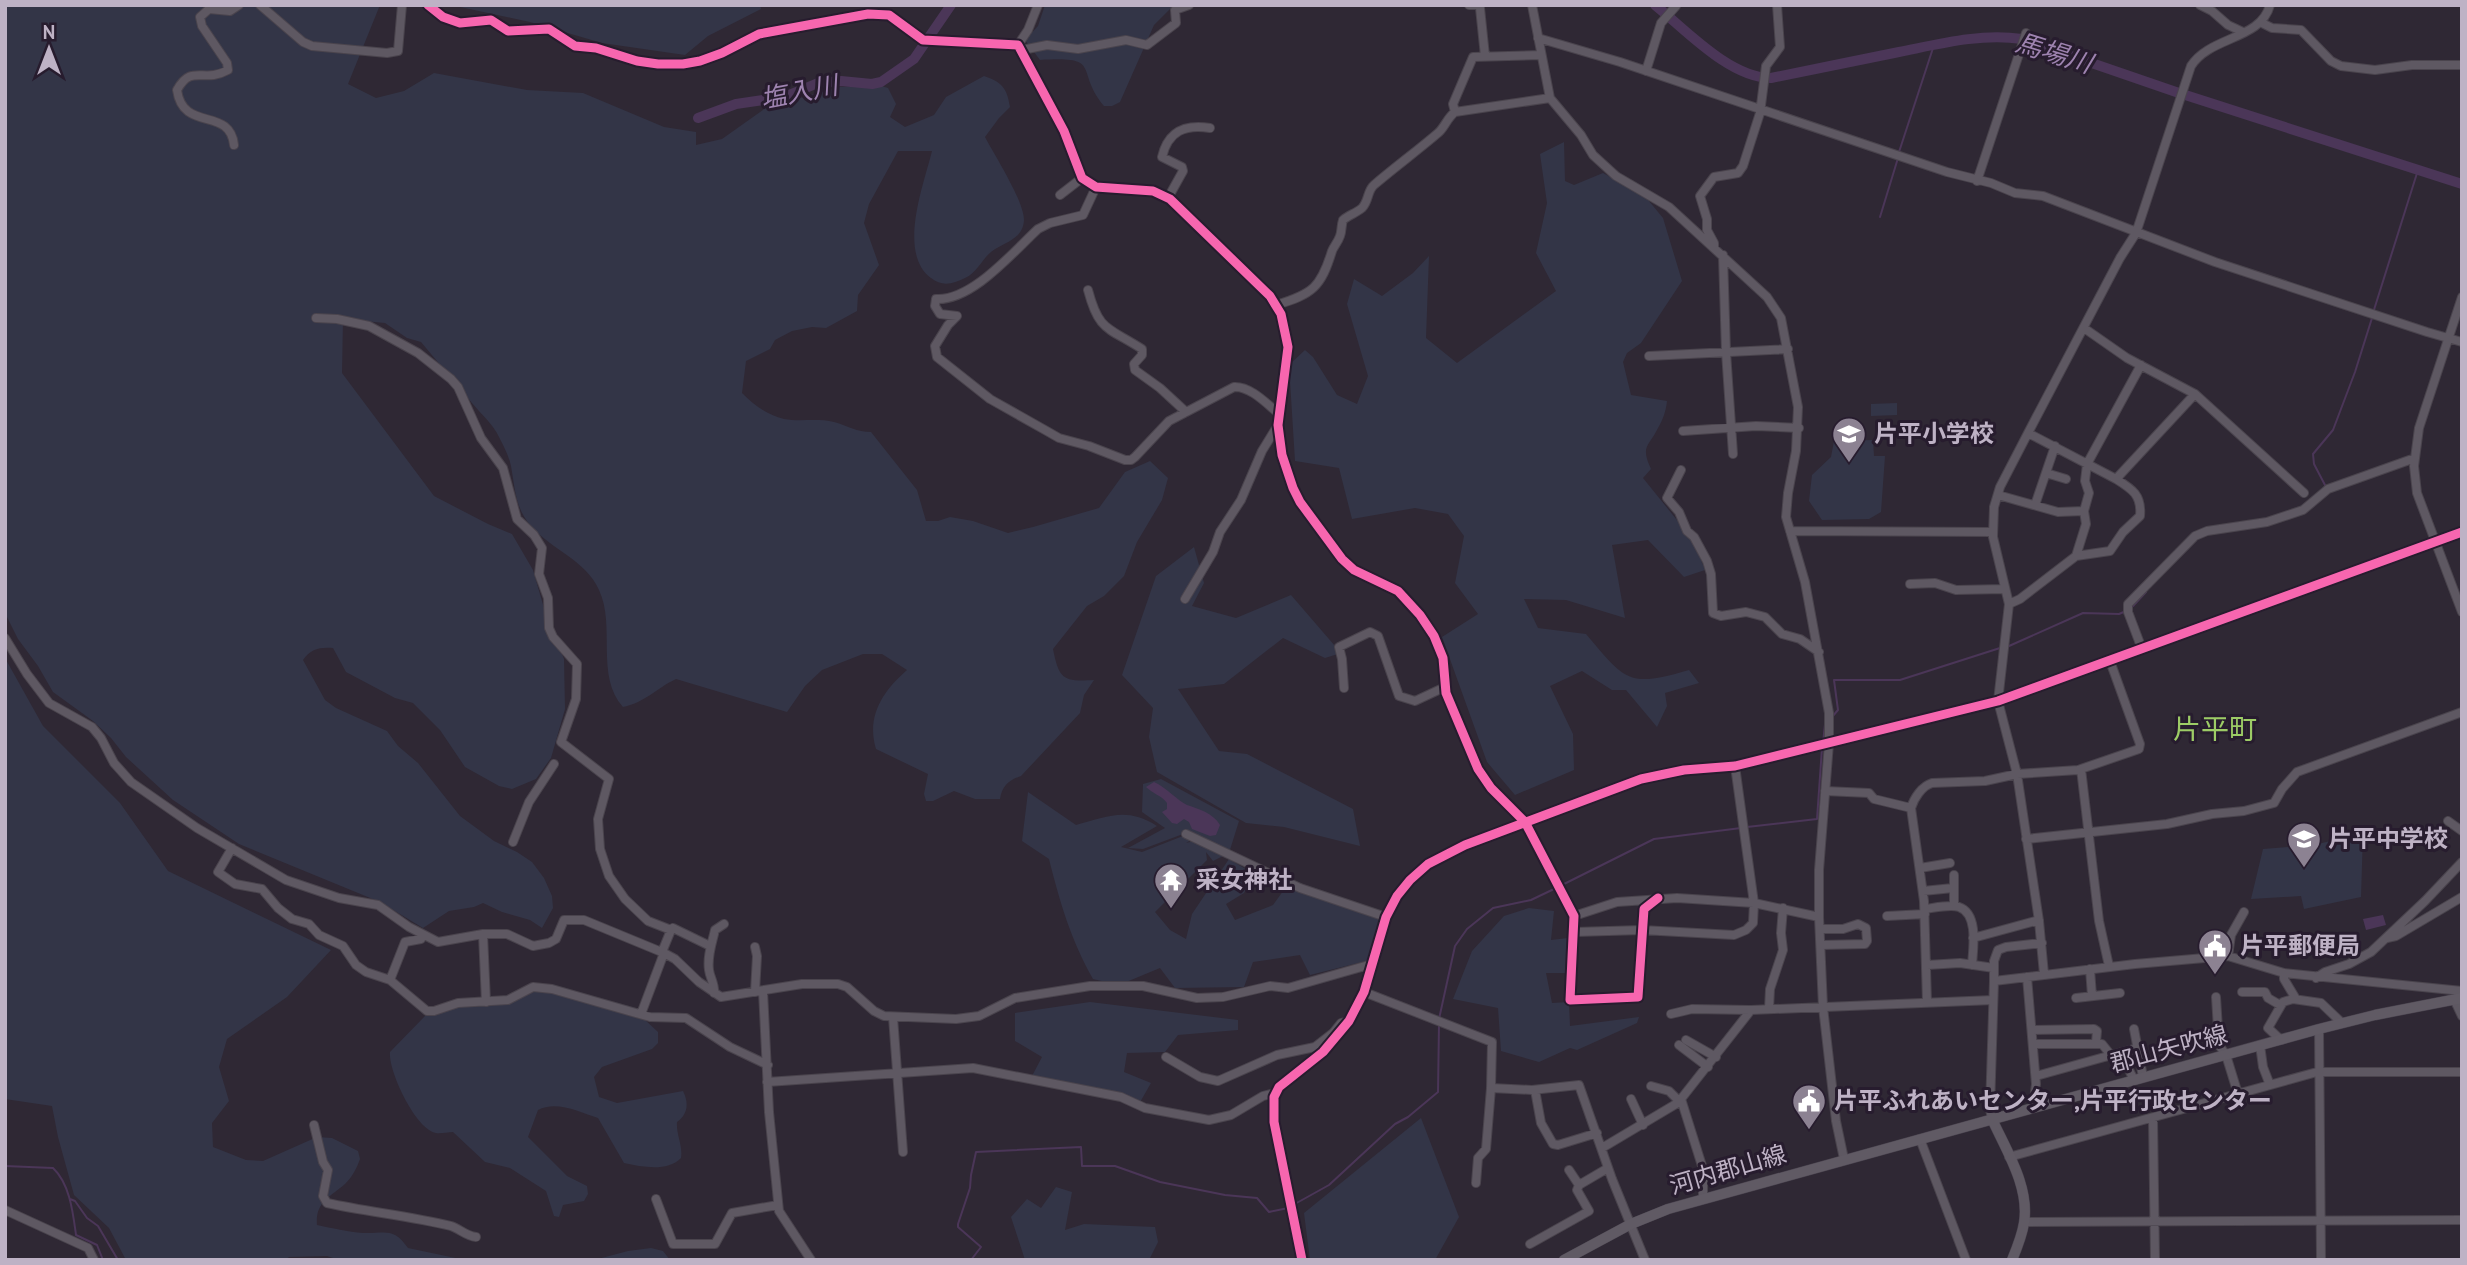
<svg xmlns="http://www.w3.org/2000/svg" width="2467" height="1265" viewBox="0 0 2467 1265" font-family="'PT Sans','Noto Sans JP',sans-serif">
	<rect width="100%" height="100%" fill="#2f2834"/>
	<path fill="#333547" d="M5,5H380L348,84L376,98L404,91L434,73L527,90L583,93L664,127L696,132V145L722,139L767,107L840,87L878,85L888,88L896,104L890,117L905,127L934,115L946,97L984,76C1002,82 1007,88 1010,107L999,118L985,137C995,156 1024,201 1024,220C1023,240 1004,242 991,252C982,259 977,273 965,278C953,284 942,287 931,278C897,253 924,184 932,151H898L869,204L864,223L879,265L858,295L857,311L826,328L812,327L792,331L775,340L770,349L746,361L742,393C754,405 767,415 784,419C799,422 818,418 834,422C848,426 857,432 871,432L917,490L926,521H938L950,517L973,521L1008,533L1033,527L1099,508L1125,472L1150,461L1168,478L1162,500L1137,542L1124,576L1104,596L1087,606L1053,649C1059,679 1063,682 1094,680L1084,695L1080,713L1021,776C1009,780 1002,786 1000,799H975L954,791L933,801H926L924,794L928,774L876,749C866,716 883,691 907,670L882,654H863L822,670L805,686L787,712L676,679C655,689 646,702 623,707C595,676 616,626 599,590C586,560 550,549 530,525C515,507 515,488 511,466C509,456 503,445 499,437C493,424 481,414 472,403C455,383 438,362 421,342L407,338L385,323L343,319L342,373L434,496L488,524L512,534L533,570L546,615L564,659L565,709L551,758L536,779L512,789L499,786L465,767L440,730L413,703L395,698L346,672L333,648C319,647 311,649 303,660L325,700L336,708L387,731L398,746L418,763L460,816L494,841L517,852L532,862L544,878L552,896L553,908L542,928L530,920L502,912L483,903L474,907L449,911L423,928L380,902L239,844L173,800L126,757L111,738L93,721L53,692L38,666L18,639L5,613Z
		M451,5H760L761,9L708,36L685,55L602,43L530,22Z
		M1045,5H1174L1154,25L1120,102L1112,106H1104C1074,70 1104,56 1040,60L1025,40L1038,26Z
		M1564,142L1565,181L1574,185L1603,173L1644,195L1663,218L1682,281L1641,343L1627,353L1623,362L1631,395L1667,401C1666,411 1663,419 1658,428C1649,447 1640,445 1651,469L1643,478L1693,540L1705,570L1684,577L1648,540L1612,545L1625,618L1566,600L1524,599L1538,628L1586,634C1626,681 1628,688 1689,670L1699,683L1665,693L1667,706L1657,727L1626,690H1612L1582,671L1550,686L1573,734L1574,770L1515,795L1487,762L1442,637L1478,614L1455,583L1464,536L1448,514L1415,508L1352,519L1339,468L1295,461L1289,365L1305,350L1313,357L1337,395L1357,404L1368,376L1347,304L1354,279L1382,296L1413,273L1429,256L1426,338L1457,363L1556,291L1536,253L1547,203L1540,154Z
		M1897,403V415L1871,416V404Z
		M1873,440L1874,456H1885L1881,512L1869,519L1822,520L1809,501L1812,475L1831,457L1834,441Z
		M1194,547L1204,583L1192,606L1236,618L1291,595L1341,653L1325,658L1283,638L1224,684L1178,689L1219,751L1247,754L1353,809L1360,846L1284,827L1246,823L1157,772L1149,737L1153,708L1122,675L1156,576Z
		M5,658L43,726L120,803L168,871L331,950L287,997L227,1039L219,1067L229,1101L212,1123L213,1147L246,1160L263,1161L317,1137L332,1138L358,1151L360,1159C357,1168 352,1177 345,1184C330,1197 315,1202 317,1225C332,1228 348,1232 363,1233C384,1234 393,1226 408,1248L465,1260H339L327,1256L289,1257L285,1260H126L109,1228L74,1195L58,1137L52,1106L5,1099Z
		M1161,779L1239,821L1229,853L1213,861L1206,852L1207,860L1155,912L1170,930L1186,939L1192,914L1229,859L1254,874L1244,893L1226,904L1235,920L1273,905L1286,887L1382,918L1374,959L1310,975L1300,955L1253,962L1244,987L1175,988L1160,968L1119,985L1093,979C1071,940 1060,903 1049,859L1022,841L1028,792L1076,825C1109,816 1127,807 1157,826L1121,847L1142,852L1183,836L1191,840L1186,843L1194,841L1183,834L1143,849L1128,848L1165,828L1142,812L1143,784Z
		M2363,833L2361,897L2304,909L2301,896L2251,899L2263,849L2314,845Z
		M1529,908L1554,911L1551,940L1568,938L1566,973H1546L1552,1003L1569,1002L1570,1026L1639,1017L1637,1023L1577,1050L1570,1048L1539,1062L1501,1051L1498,1008L1453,999L1472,951L1504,916Z
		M539,990H546L644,1019L658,1032V1043L652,1049L602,1067L594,1077L599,1097L617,1103L683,1091C689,1103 688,1114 677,1122C676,1135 683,1145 681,1158C667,1172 643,1167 624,1163L598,1118C580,1112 556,1100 538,1110L528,1137L567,1176L587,1186L588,1194L584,1201L563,1205L559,1217L554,1216L546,1191L510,1168L485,1162L453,1132C448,1132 440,1134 436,1133C416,1130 388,1071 390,1052L425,1016L463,1006L510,1001Z
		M1090,1002L1238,1020V1030L1178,1035L1165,1052L1127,1053L1124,1072L1151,1083L1139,1104L1032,1076L1042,1057L1015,1041V1013Z
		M1421,1118L1459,1217L1435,1260H1310L1304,1213Z
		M1056,1187L1072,1192L1065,1230L1084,1224L1155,1227L1158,1242L1149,1260H1025L1011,1217L1027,1199L1041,1208Z
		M651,1248L663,1251L670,1260H594L628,1251Z"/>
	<path fill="#4b3658" d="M1154,782C1166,787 1178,801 1187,805C1199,809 1213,813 1220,825L1216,835L1210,836L1192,829L1189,822L1184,819L1177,824L1172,823L1162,812L1167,809V803C1161,795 1153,794 1146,787Z
		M2383,915L2386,925L2366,930L2363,919Z"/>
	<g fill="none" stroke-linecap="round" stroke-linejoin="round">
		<path stroke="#4b3658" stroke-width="2" d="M1899,152L1934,45
			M1880,217L1898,158
			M2373,313L2418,170
			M2326,487L2314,464L2313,454L2333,430L2355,372L2372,318
			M2311,508L2325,496
			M2133,606L2146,592
			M2009,646L2083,613L2119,614L2126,611
			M1832,717L1838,710L1834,680H1900L2000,648
			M1823,743L1825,724
			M1747,827L1817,819L1822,748
			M1562,885L1654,839L1741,828
			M1439,1019L1455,946L1467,929L1493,908L1531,900L1554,889
			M5,1166L53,1168C70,1184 73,1213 76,1235L97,1245L103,1260
			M70,1199L75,1201L87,1218L98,1226L118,1260
			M1293,1205L1329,1185L1395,1124L1408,1117L1438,1092L1439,1024
			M971,1260L981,1247L958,1227V1224L970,1188L971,1175L976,1152L1081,1147L1082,1166H1115L1160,1182L1225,1195L1257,1198L1269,1212L1288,1208"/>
		<path stroke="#4b3658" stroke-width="10" d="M1655,5C1686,30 1730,78 1771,78C1814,69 1856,61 1899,52C1939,44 1980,33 2022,39L2176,92L2462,184
			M698,118L736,104L784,97L818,83L841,81L872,84L881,82L914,59L951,5"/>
		<g stroke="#4a444d" stroke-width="10">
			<path id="minor" d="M260,5L303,42L312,46L387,53L398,51L402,5
				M428,5L443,17L460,23L491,20L508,31L549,29L575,46L596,48L637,61L658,64H683L700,61L722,53L759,34L868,14L889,15L923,40L1018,45L1064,131L1082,178L1096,187L1153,191L1170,199L1270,296L1281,314L1288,347L1278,425L1282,455L1293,488L1300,502L1342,559L1354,570L1398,591L1420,615L1434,636L1443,658L1446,693L1478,769L1491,788L1525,822L1574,916L1570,1000L1638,997L1644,909L1658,898
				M1469,5H1478L1480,8L1485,56
				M1532,5L1550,98L1581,135L1593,155L1616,176L1669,207L1767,297L1781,318L1798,407L1796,451L1788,493L1786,517L1805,582L1829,713V743L1819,870V917L1823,1007L1836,1121L1844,1159
				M2200,5L2212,11L2228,25L2243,32
				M2262,23L2272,28L2301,30L2331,61L2341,66L2375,70L2412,65H2462
				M1538,38L1620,62L1947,172L1991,183L2015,193L2043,196L2215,262L2427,332L2462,342
				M1018,45L1028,30L1038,5
				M1022,50L1047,45L1078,49L1126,40L1147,45L1176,23L1175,10L1189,5
				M1646,71L1661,23L1676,6
				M1455,112L1453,104L1473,57L1541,55
				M234,145C230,106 183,133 177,90C192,63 203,84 228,70L227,63L202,26L200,17L209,9L230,11L239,5
				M1977,181L2026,33
				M1096,187L1083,215L1050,223L1038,229C1012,253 972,301 936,299L935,306L940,314L957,316L948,325L935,346L937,357L990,399L1045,430L1059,438L1089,446L1125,460H1131L1135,457L1169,421L1234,387C1250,386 1266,403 1278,413
				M1060,195L1082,178
				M1168,198L1183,171L1182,167L1162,157C1168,131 1185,124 1210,128
				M1714,247V243L1707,230V219L1700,196L1714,177L1738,173L1743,166L1760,113L1766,66L1780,47L1777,5
				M1723,255L1726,352L1733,454
				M1088,290C1099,332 1108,327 1142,349V355L1134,364L1135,370L1160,388L1186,412
				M2462,297L2419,428L2414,466L2417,493L2462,612
				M1276,305C1313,294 1321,287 1332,251C1334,246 1338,242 1340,236C1342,231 1341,226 1343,220C1349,215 1356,213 1362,208C1369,201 1367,191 1374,185C1395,167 1417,151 1438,133C1445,127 1447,118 1455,112L1550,98
				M316,318L337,319L369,326L418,353L451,379L458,387L481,438L503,468L517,519L534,535L542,548L539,574L548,598L549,628L553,637L577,664L576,699L561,742L609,779L598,819L600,849L609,876L625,899L648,921L671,930L662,952
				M2084,328L2127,358L2195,394L2304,493
				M1649,356L1788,349
				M1683,431L1756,426L1799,428
				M2028,433L2116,479L2195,394
				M1681,470L1667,498L1679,512L1687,531L1694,537L1707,561L1711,574L1713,613L1721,616L1746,612L1765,617L1782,634L1800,639L1819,652
				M2046,473L2066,479
				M1998,495L2058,512L2084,511
				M2035,505L2055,446
				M1790,531L1993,532
				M2076,556L2110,551L2123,532L2140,516C2142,495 2132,489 2116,479
				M1910,584L1935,583L1956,590L2004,589
				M1185,599L1213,552L1220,532L1241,500L1262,451L1278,425
				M2009,604L2020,599L2076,556L2086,524L2084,511L2089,493L2085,481L2087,464L2141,365
				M5,638L27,674L49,703L92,727L101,738L114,763L131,782L197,828L286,880L339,898L378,905L409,927L438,942L483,934H507L533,946L549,943L556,939L564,920H584L664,953L675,959L699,982L721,997L802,984H838L847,987L874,1011L884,1016L956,1019L979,1016L1015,998L1090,986H1143L1197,998L1223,997L1270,986L1288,988L1372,964
				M2142,649L2128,612V604L2195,536L2207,531L2267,522L2303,510L2328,489L2415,458
				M1344,688L1342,659L1339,647L1370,632L1378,636L1399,696L1415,701L1445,687
				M2081,769L2099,921L2109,966
				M1825,791L1869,793L1874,799L1911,808
				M2448,821L2462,831
				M1186,834L1300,888L1386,917
				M2026,839L2167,824L2212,814L2244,811L2274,803L2282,789L2297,772L2462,712
				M513,842L529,802L554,764
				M232,848L218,872L235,884L262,889L278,908L292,919L309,924L319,935L343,946L356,965L366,972L390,980
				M1920,868L1950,863
				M1923,891L1953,888
				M1954,906V875
				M1925,909C1934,908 1950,904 1959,907C1979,914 1973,949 1972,965
				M1574,916L1617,902L1677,898L1754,903L1819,917
				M1887,916L1925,914
				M673,928L710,946
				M1820,929H1843L1858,924L1866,928L1867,941L1865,944L1821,945
				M1575,932L1642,930L1734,935L1746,930L1753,923L1754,903L1735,766
				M483,934L486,1002
				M423,935L421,939L405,942L390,980L427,1011H434L458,1003L508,1000L533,987L552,989L650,1017L686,1018L730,1047L768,1065
				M1973,938L2039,920
				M2387,938L2396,936L2462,897
				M755,947L757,956L755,992
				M2228,956L2231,935L2244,912
				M1927,965L1960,963L1994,968
				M2090,969L2092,996
				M2284,973V979L2296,999
				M2044,974L2039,921L2017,774L1998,701L2009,604L1993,537L1994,507L2000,487L2028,433L2120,258L2136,233L2191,66C2210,36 2261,40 2270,5
				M2027,977L2036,1084L2033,1108
				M2316,978L2325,972L2349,964L2371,952L2425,901L2462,862
				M1994,981V961L1998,950L2006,947L2042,943
				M763,991L769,1112L779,1211L811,1260
				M1364,992L1492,1042L1491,1088L1532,1090L1579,1085L1612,1179L1645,1260
				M2242,992H2265L2268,998L2280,1005
				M714,993C715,984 710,978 709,970C707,956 712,943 715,930L724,924
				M2216,997L2219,1045L2226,1055L2238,1094
				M2076,998L2120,993
				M2454,999L2462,1016
				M1927,1002L1924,901L1911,808C1914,798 1922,786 1932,783L1985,781L2017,774L2078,770L2139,749L2140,744L2110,661
				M1769,1009L1770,989L1783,950L1781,933L1783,908
				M641,1014L664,953
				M1671,1014L1692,1009L1750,1010
				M893,1017L903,1152
				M2134,1029L2143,1077
				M2319,1029L2321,1260
				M2032,1030L2094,1029L2097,1031L2096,1042
				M1686,1040L1716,1057
				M2281,1040L2268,1028L2283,1002L2293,999L2321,1003L2342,1023
				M2033,1044H2102L2114,1059L2129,1070L2134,1080
				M1679,1045L1708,1067
				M2260,1045L2263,1067L2270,1085
				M1166,1057L1200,1077L1218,1081L1277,1055L1315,1047L1333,1033L1341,1023L1345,1022
				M2036,1076L2137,1048
				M767,1082L973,1068L1121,1097L1145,1108L1209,1120L1231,1115L1263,1096L1275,1093
				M1651,1086L1669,1091L1680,1102
				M1535,1090L1541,1123L1553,1144L1558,1145L1597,1133
				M1631,1099L1643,1125
				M2153,1118L2155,1260
				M1992,1119L1990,1109L1994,981L2135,964L2228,956L2284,973L2462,991
				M314,1125L323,1162L328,1170L323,1196L327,1203C368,1212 410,1216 451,1226C460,1229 466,1236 476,1237
				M1920,1139L1966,1260
				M1602,1148L1681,1101
				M2009,1157L2317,1072H2462
				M1569,1170L1579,1185L1608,1168
				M1476,1183L1478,1158L1486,1149L1491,1088
				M656,1199L673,1244H715L732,1213L778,1205
				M1703,1199V1169L1681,1099L1751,1010L1993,1000
				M5,1210L88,1248L94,1260
				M2024,1222L2462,1220
				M1530,1244L1589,1211L1577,1190L1579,1185
				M1302,1260L1274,1122V1097L1279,1087L1323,1052L1349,1021L1364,992L1386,917L1397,896L1410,880L1428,864L1465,845L1641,779L1684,770L1735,766L1998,701L2462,532"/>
		</g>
		<g stroke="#49434e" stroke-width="11">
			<path id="major" d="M1992,1119C2006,1150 2030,1187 2024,1223C2022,1236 2017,1248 2012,1260
				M1564,1260L1631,1224L1668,1209L2319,1029L2375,1015L2462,998"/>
		</g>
		<use href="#minor" stroke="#5e5862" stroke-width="8"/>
		<use href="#major" stroke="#605a64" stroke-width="10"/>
		<g stroke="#271c2e" stroke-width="13">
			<path id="cycleway" d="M428,5L443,17L460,23L491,20L508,31L549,29L575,46L596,48L637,61L658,64H683L700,61L722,53L759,34L868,14L889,15L923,40L1018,45L1064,131L1082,178L1096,187L1153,191L1170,199L1270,296L1281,314L1288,347L1278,425L1282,455L1293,488L1300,502L1342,559L1354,570L1398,591L1420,615L1434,636L1443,658L1446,693L1478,769L1491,788L1525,822L1574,916L1570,1000L1638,997L1644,909L1658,898
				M1302,1260L1274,1122V1097L1279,1087L1323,1052L1349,1021L1364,992L1386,917L1397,896L1410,880L1428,864L1465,845L1641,779L1684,770L1735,766L1998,701L2462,532"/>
		</g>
		<use href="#cycleway" stroke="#f766af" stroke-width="9"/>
	</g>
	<defs>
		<g id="school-pin" transform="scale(1.75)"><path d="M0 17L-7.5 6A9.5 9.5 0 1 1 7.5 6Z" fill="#8c8292" stroke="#271c2e"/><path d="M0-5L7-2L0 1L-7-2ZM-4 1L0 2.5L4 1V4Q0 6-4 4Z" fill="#fff"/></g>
		<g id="temple-pin" transform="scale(1.75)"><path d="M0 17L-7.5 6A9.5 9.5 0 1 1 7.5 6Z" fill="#8c8292" stroke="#271c2e"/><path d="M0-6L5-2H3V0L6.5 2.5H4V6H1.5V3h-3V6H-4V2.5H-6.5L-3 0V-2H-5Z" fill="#fff"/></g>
		<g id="civic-pin" transform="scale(1.75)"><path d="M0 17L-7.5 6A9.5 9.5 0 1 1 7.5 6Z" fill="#8c8292" stroke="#271c2e"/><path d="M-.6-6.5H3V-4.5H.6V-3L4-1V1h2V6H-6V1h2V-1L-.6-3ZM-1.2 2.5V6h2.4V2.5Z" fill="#fff"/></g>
	</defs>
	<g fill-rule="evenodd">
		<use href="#school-pin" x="1849" y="434"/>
		<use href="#school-pin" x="2304" y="839"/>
		<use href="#temple-pin" x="1171" y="880"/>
		<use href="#civic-pin" x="2215" y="946"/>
		<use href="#civic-pin" x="1809" y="1101"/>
	</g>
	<g text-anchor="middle" stroke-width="6" stroke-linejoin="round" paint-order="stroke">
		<g font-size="24" font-weight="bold" fill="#beb2c5" stroke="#271c2e" text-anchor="start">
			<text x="1874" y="442">片平小学校</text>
			<text x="2328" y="847">片平中学校</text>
			<text x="1196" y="888">采女神社</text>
			<text x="2240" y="954">片平郵便局</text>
			<text x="1834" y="1109">片平ふれあいセンター,片平行政センター</text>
		</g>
		<g font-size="24" fill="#beb2c5" stroke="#271c2e">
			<text transform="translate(2169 1049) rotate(-15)" y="8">郡山矢吹線</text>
			<text transform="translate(1728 1170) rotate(-16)" y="8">河内郡山線</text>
		</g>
		<g font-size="26" font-style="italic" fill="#9e83b0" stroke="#271c2e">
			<text transform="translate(2054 53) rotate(17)" y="9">馬場川</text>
			<text transform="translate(799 92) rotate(-11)" y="9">塩入川</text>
		</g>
		<g font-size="28" fill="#9dcc66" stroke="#271c2e">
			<text x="2215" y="739">片平町</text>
		</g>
	</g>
	<rect width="2467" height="1265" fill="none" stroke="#beb2c5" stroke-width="14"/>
	<g transform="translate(49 49)" stroke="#271c2e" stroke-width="5" paint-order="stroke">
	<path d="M0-5L12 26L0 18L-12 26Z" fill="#beb2c5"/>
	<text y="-10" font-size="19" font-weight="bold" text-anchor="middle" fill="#beb2c5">N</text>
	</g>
</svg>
